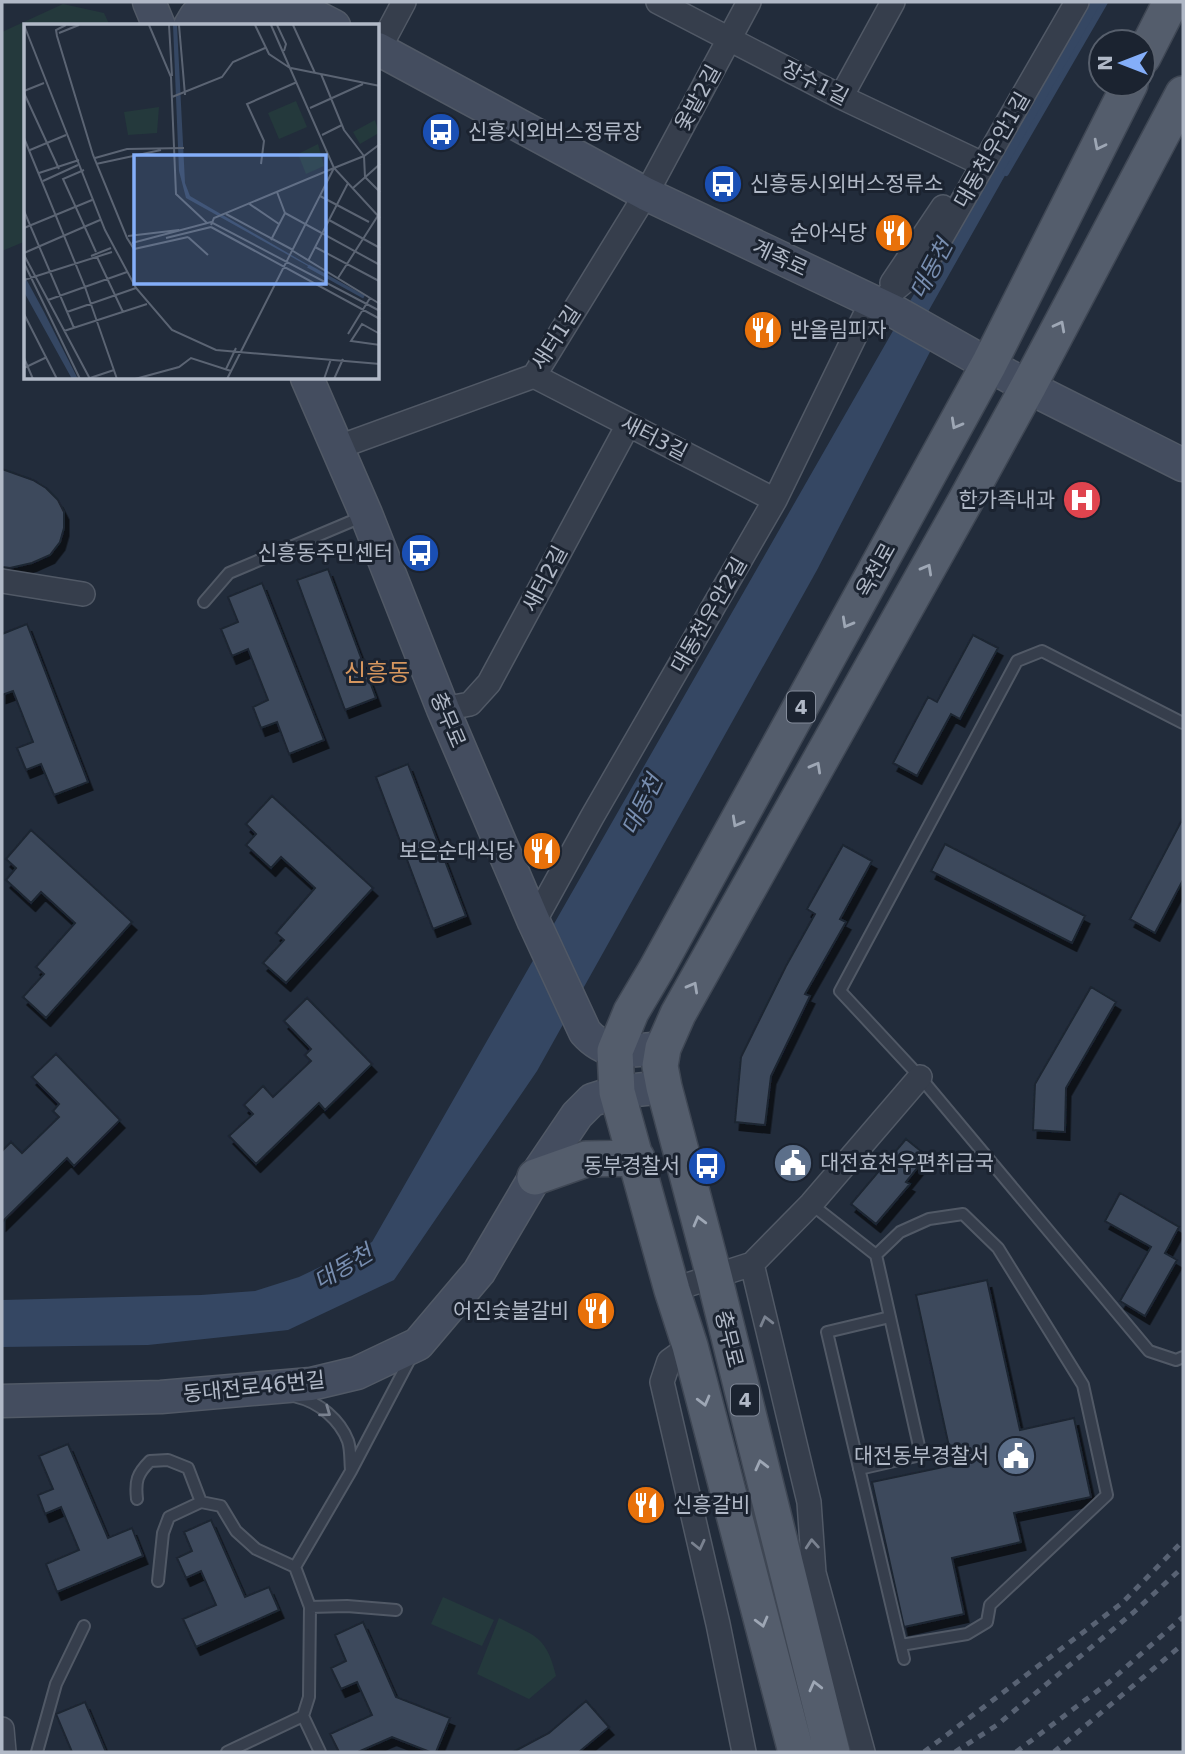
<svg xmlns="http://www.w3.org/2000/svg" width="1185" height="1754" viewBox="0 0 1185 1754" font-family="'DejaVu Sans','Noto Sans KR',sans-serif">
	<defs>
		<filter id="shadow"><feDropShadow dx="4.5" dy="8" stdDeviation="0" flood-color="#0009"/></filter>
	</defs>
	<rect width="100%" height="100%" fill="#222c3b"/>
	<path fill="#24393c" d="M63,4L104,13L110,26H26V241L2,251V32Z
		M443,1597L494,1620L482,1646L431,1624Z
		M499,1618C534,1636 546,1634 556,1676L529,1699L477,1674Z"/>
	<path fill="#354763" d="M1081,2H1103L920,326L932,348L817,570L537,1071L394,1280L288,1330L148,1345L2,1347V1300L201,1295L255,1291L299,1277L372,1242Z"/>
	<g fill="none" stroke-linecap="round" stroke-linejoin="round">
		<path stroke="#354763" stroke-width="6" d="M1006,173L1105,2"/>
	</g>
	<path fill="#3e4a5b" stroke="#1d2532" stroke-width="2" filter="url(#shadow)" d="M2,469L33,480L46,488L58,500L64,512V528L60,542L50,555L32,563L10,568L2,567Z
		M328,569L376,698L345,710L297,580Z
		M262,583L324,740L289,754L277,722L261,728L253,707L268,700L248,649L232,656L221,629L238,622L228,597Z
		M27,624L88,782L54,795L41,764L26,770L17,748L33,742L13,691L2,695V634Z
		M973,635L998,648L960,719L951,714L917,776L893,763L928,697L937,702Z
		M408,764L466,916L433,929L376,777Z
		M272,796L373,888L286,983L263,963L284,940L276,933L315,888L281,857L271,868L246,845L256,834L246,824Z
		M1183,818V880L1155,933L1130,919Z
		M31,830L132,922L46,1018L23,997L44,974L36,967L75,923L41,892L31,903L6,880L16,868L6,859Z
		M945,844L1085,916L1072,943L931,871Z
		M843,845L872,861L840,919L846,922L805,994L810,996L771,1076L765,1125L735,1122L741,1057L786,966L815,914L807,909Z
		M1091,987L1116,1002L1066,1088L1065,1132L1033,1130L1035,1084Z
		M307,998L372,1064L325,1110L319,1103L256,1164L229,1136L253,1114L244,1105L263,1086L273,1097L311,1061L305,1055L311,1049L284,1021Z
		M56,1054L120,1120L74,1166L67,1158L2,1222V1151L11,1142L22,1153L59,1117L53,1111L59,1104L32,1077Z
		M906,1139L927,1156L906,1182L910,1184L876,1224L851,1204Z
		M1120,1193L1179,1227L1165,1253L1177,1260L1145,1316L1120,1301L1151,1247L1105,1221Z
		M987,1280L1020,1430L1074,1418L1091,1497L1014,1513L1021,1542L952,1558L964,1614L904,1627L872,1482L953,1465L916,1295Z
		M68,1444L108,1538L132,1528L143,1556L57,1592L46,1564L79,1550L61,1507L45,1514L38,1495L53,1489L39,1456Z
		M211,1520L245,1597L269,1587L279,1610L196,1647L183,1619L216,1605L201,1571L186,1578L177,1558L192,1551L184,1532Z
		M363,1622L396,1697L450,1718L436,1752H430L392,1737L358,1752H339L330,1734L372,1715L357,1682L341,1689L331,1668L346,1661L335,1635Z
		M586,1701L609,1727L579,1752H513L549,1733Z
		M85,1702L106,1752H72L56,1714Z"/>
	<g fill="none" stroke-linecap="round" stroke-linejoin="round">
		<g stroke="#515966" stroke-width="14">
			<path id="lane" d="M204,602L229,573L364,516
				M1183,723L1042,651L1017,661L840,991L920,1077L1149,1351L1176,1360L1183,1357
				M811,1204L876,1255L921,1455L859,1469
				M876,1255L900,1232L929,1219L963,1214L998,1248L1083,1385L1107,1495L990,1605L987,1622L967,1634L901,1645
				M890,1317L827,1332L904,1659
				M297,1397C319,1402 340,1420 348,1441C351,1450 350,1461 351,1470
				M137,1499C135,1481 137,1474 150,1461L168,1460L188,1468L201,1502
				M158,1581L163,1533L169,1517L201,1502L221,1506L236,1531L256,1549L295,1567
				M310,1607L347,1606L396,1610
				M303,1716L320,1752
				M37,1752L56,1684L84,1626
				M227,1752L303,1716L309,1697L310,1607L295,1567L351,1471L411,1357"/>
		</g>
		<g stroke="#515966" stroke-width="26">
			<path id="street" d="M658,2L841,97L974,160
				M379,49L404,2
				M841,97L893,2
				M892,283L943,207
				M877,304L926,264L1077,2
				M534,376L775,500
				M336,448L534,376L646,194L749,2
				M2,581L83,594
				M443,709L470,704L489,683L628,425
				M534,922L592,817L775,500L872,301
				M752,1264L809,1502L814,1573L863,1752
				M672,1290L752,1264L811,1204L920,1077
				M690,1346L669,1361L662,1382L718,1624L744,1752
				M2,1729L4,1752"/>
		</g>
		<g stroke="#515966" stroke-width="35">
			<path id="secondary" d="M149,2L159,26
				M287,2L334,26
				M190,26L196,16L217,8L302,10
				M378,49L646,194L897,313L1028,387L1183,465
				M307,378L366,514L443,709L534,922L585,1032C608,1058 631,1050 663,1048
				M2,1401L161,1397L311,1384L357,1373L418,1344L479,1272L535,1177L577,1115L592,1100L617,1092L664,1087"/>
		</g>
		<g stroke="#3f4754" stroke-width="38">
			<path id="primary" d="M1143,57L1171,2
				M535,1177L586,1159L637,1158
				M796,1752L690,1346L672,1290L617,1092L615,1051L631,1012L657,968L989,364L1130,84
				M832,1752L714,1276L664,1087L660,1066L663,1048L678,1014L966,500L1028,387L1183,94"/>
		</g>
		<use href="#lane" stroke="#363e4c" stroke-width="10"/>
		<use href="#street" stroke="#363e4c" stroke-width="23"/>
		<use href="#secondary" stroke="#444d5f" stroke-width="32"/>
		<use href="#primary" stroke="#545d6c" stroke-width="35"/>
		<path stroke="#586273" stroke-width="5" stroke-dasharray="7 7" stroke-linecap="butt" d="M924,1752L1122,1603L1183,1541
			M955,1752L997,1725L1134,1612L1183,1567
			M1016,1752L1108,1683L1183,1617
			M1054,1752L1183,1644"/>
	</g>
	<defs><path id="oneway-chevron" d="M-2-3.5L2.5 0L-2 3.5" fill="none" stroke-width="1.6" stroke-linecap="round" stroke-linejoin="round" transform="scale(1.75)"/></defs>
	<g stroke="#9ea7b5">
		<use href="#oneway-chevron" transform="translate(1099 145) rotate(117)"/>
		<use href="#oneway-chevron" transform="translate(1060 326) rotate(-62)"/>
		<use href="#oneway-chevron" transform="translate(956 424) rotate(119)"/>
		<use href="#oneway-chevron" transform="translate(927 569) rotate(-61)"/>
		<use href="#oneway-chevron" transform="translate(847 623) rotate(119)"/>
		<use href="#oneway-chevron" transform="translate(816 767) rotate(-61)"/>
		<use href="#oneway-chevron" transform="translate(737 822) rotate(119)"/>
		<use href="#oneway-chevron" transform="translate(693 987) rotate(-61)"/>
		<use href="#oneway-chevron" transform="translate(699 1221) rotate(-105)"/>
		<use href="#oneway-chevron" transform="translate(704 1401) rotate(75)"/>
		<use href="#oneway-chevron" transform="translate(761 1465) rotate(-104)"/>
		<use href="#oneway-chevron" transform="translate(762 1622) rotate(75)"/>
		<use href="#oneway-chevron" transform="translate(815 1686) rotate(-104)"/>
	</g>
	<g stroke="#7a8290">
		<use href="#oneway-chevron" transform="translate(766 1321) rotate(-104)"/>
		<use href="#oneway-chevron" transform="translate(326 1412) rotate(36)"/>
		<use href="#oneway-chevron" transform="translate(812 1544) rotate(-94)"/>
		<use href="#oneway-chevron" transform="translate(699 1545) rotate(77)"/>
	</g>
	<defs>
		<g id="bus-disc" transform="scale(2.0125)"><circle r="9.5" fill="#1a4fb4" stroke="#1b2330"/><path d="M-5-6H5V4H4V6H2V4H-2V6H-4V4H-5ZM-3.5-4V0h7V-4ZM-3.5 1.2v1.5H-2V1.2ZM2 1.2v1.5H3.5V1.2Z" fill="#fff"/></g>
		<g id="restaurant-disc" transform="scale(2.0125)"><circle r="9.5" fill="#e8710a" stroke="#1b2330"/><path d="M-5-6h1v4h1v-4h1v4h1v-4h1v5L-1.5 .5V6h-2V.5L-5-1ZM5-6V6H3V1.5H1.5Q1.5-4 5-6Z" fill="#fff"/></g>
		<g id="hospital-disc" transform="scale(2.0125)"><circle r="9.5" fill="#e0444e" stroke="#1b2330"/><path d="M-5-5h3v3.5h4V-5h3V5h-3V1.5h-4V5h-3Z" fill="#fff"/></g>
		<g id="civic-disc" transform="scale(2.0125)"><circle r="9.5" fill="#5c6f8a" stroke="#1b2330"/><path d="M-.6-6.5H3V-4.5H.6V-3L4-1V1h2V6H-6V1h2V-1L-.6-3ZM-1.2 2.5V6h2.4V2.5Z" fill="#fff"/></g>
	</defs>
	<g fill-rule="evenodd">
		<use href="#bus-disc" x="441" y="132"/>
		<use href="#bus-disc" x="723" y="184"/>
		<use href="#restaurant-disc" x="894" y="233"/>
		<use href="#restaurant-disc" x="763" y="330"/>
		<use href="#hospital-disc" x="1082" y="500"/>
		<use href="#bus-disc" x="420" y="553"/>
		<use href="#restaurant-disc" x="542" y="851"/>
		<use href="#civic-disc" x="793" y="1163"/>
		<use href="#bus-disc" x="707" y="1166"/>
		<use href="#restaurant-disc" x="596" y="1311"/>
		<use href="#civic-disc" x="1016" y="1456"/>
		<use href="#restaurant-disc" x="646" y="1505"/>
	</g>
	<g text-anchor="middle" stroke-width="6" stroke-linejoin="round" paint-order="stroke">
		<g fill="#1b2330" stroke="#848c9a" stroke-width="2">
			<rect x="787" y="691.5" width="28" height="31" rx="5"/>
			<rect x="731" y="1384.5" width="28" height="31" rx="5"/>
		</g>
		<g font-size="19" font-weight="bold" fill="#b1b9c7">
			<text x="801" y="714">4</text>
			<text x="745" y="1407">4</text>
		</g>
		<g font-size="21" fill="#b1b9c7" stroke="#1b2330">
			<text transform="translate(815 83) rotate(27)" y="7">장수1길</text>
			<text transform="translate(698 98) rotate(-61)" y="7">옻밭2길</text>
			<text transform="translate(992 150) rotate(-60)" y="7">대동천우안1길</text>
			<text transform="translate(780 258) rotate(25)" y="7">계족로</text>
			<text transform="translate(556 338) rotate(-57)" y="7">새터1길</text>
			<text transform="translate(654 438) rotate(27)" y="7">새터3길</text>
			<text transform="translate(876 570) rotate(-61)" y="7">옥천로</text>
			<text transform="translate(545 579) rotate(-62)" y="7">새터2길</text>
			<text transform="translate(709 615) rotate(-60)" y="7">대동천우안2길</text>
			<text transform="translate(448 720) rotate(67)" y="7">충무로</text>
			<text transform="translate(729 1339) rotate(76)" y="7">충무로</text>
			<text transform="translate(254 1387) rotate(-6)" y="7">동대전로46번길</text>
		</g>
		<g font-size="21" fill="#b1b9c7" stroke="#1b2330" text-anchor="end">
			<text x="468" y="139" text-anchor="start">신흥시외버스정류장</text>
			<text x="750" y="191" text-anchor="start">신흥동시외버스정류소</text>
			<text x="867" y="240">순아식당</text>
			<text x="790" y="337" text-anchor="start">반올림피자</text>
			<text x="1055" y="507">한가족내과</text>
			<text x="393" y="560">신흥동주민센터</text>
			<text x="515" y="858">보은순대식당</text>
			<text x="820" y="1170" text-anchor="start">대전효천우편취급국</text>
			<text x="680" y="1173">동부경찰서</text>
			<text x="569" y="1318">어진숯불갈비</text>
			<text x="989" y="1463">대전동부경찰서</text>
			<text x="673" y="1512" text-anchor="start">신흥갈비</text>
		</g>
		<g font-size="23" font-style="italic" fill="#788eb0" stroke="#1b2330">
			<text transform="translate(931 269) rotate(-62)" y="8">대동천</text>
			<text transform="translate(642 805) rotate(-64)" y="8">대동천</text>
			<text transform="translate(343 1267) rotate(-31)" y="8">대동천</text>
		</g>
		<g font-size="24" fill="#d6965e" stroke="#1b2330">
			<text x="377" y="681">신흥동</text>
		</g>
	</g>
	<g transform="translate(24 24)">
		<rect width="355" height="355" fill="#222c3b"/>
		<path d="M272,77L283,103L255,115L244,89ZM135,83L133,109L104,111L100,88ZM351,96L355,109L336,120L329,108ZM294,120L300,142L282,150L274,130Z" fill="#24393c"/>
		<path d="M149,1H153L161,159L166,172L343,275L162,174L155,147ZM0,251L20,288L54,355H48L0,268Z" fill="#354763"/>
		<path fill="none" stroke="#354763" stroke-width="3.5" d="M284,242L340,273"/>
		<path fill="none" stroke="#5b6473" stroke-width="2" d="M0,1L81,206L112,264L148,306L192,326L356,340M42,1L32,6L33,12L69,131L103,214L110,225L164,213M125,1L147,53L152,170L183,199M145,1L148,52M155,1L161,71M231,1L245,30L266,44M253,1L262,20L260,27M269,1L291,49M35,9L55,1M267,44L356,62M297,50L320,106L340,132L341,153L356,168M0,67L20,59M0,69L35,145M148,73L198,53L209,38L241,24M286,84L339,60M298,111L318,101M0,114L61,263L93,355M356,120L340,132L310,144L356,194M6,126L42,111M71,134L103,125L160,124M72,140L137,126M237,140L240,117L223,80L273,58M60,146L39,155L72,228M15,149L55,136M19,157L54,141M329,164L356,140M253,168L261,189L356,241M296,172L345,198M224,179L255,200M0,187L50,304M202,190L269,226M305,196L356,224M187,201L190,194L310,144M187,203L356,295M0,204L68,176M104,212L155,206M164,213L184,231M142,214L187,203M247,216L261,189M108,219L187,198L356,287M291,223L355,257M269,227L356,280M0,229L76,196M0,231L66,355M67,232L87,224M73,233L99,288M284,237L324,159M0,239L56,355M314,254L355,190M0,256L88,228M24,276L103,248M43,288L112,264M0,290L33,355M40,307L123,280M324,310L346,274M356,310L338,300L327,317L356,321M0,334L9,355M0,344L23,333M202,345L212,324M66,354L90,346M111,355L155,343L167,334L207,347M203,355L310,144L247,1M300,355L307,335M310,355L319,335"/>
		<path fill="#84aef9" fill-opacity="0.15" stroke="#84aef9" stroke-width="3.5" d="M110,131H302V260H110Z"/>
		<rect width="355" height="355" fill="none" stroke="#b1b9c7" stroke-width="3.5"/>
	</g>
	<rect width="1185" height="1754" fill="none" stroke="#b1b9c7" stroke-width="7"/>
	<g transform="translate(1122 63) rotate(270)"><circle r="33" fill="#1b2330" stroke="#575f6c" stroke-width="2"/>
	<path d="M0-5L12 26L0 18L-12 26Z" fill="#84aef9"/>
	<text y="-10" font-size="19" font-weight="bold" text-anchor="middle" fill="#b1b9c7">N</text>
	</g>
</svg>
